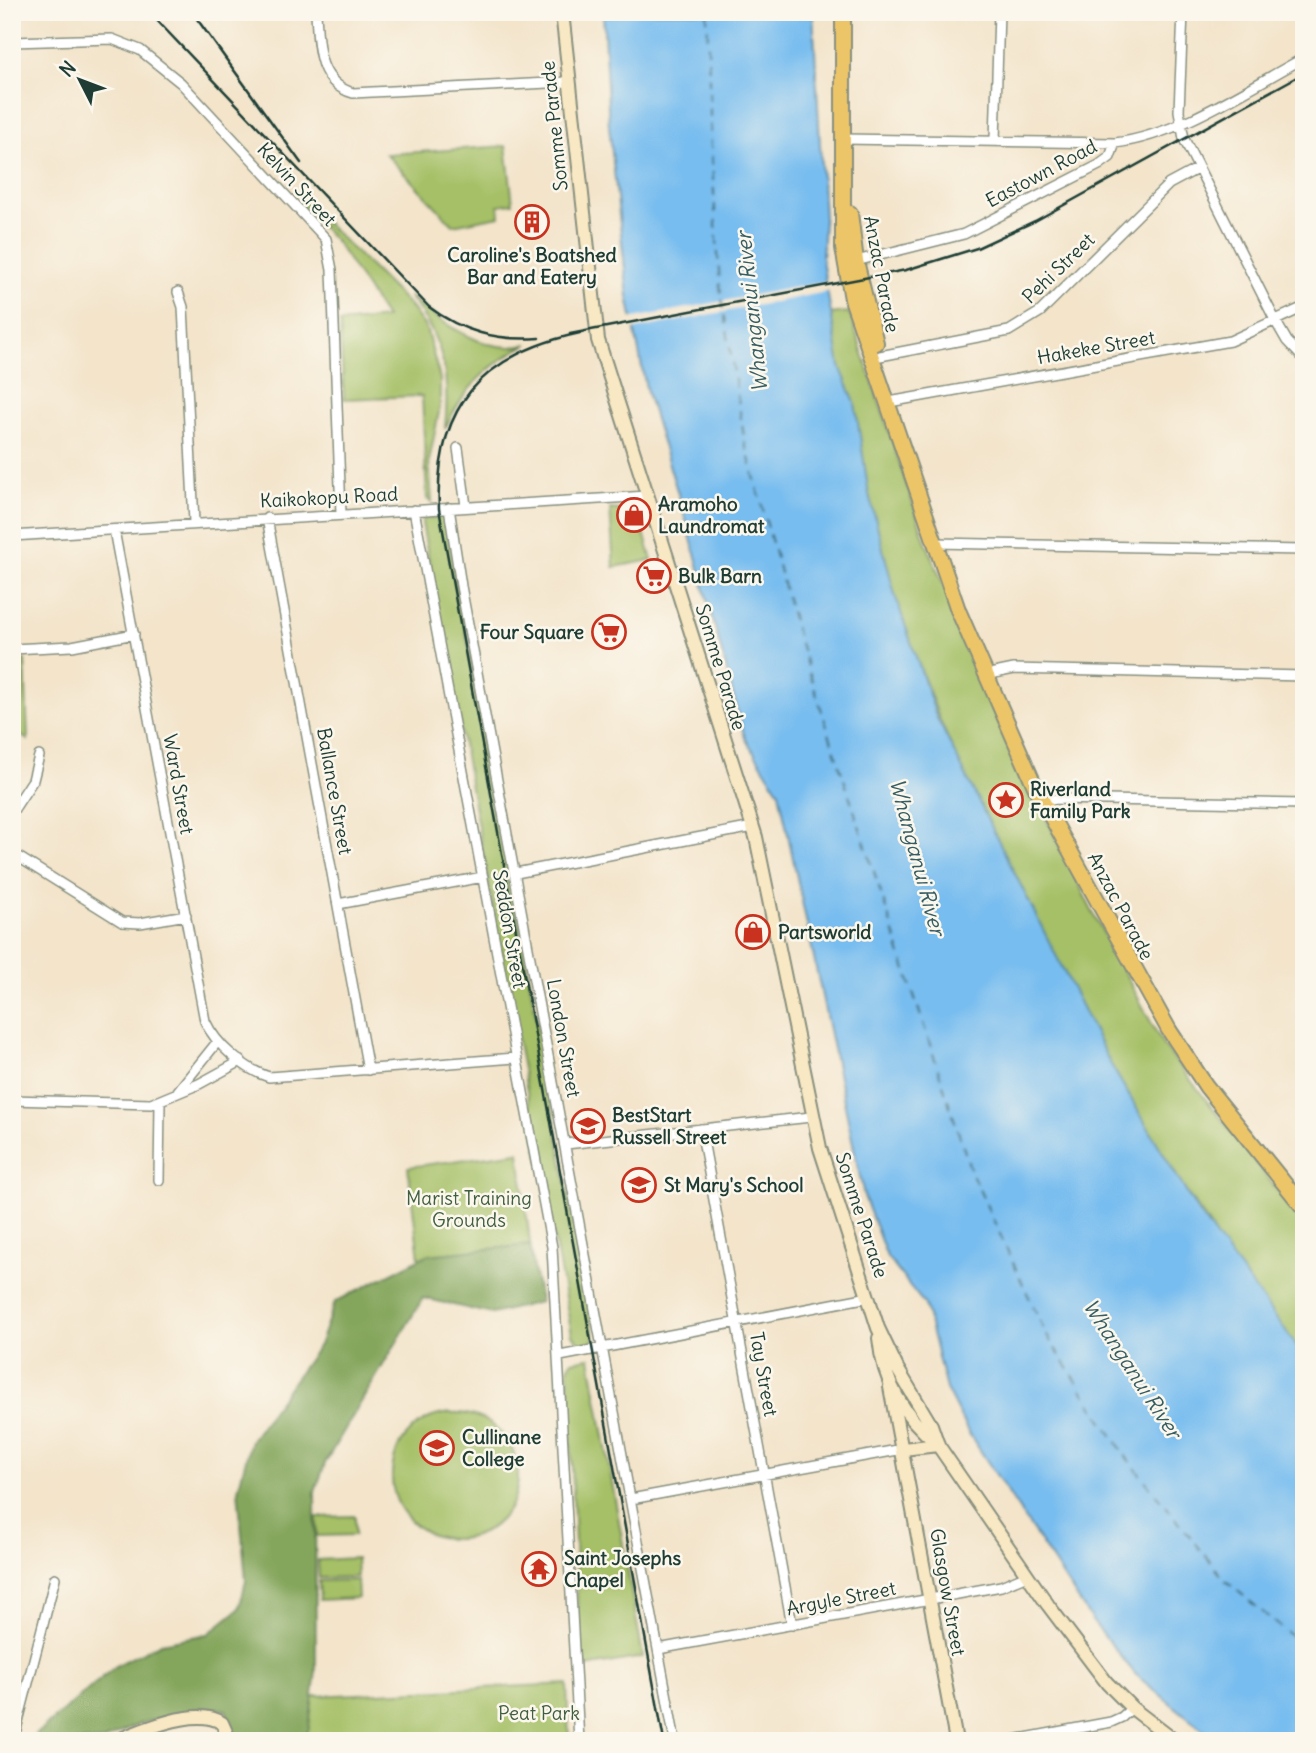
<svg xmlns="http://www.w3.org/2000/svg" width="1316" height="1753" viewBox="0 0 1316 1753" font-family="Delius,sans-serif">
	<rect width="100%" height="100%" fill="#fbf7ec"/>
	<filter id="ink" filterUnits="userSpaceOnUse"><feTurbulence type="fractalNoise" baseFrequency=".0143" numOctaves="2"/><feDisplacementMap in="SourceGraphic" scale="14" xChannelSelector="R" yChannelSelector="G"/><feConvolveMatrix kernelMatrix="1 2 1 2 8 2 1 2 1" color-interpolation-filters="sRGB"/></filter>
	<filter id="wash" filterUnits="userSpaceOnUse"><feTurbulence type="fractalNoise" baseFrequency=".00686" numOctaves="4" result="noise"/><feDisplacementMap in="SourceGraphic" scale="28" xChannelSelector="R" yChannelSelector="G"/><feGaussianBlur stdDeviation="1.57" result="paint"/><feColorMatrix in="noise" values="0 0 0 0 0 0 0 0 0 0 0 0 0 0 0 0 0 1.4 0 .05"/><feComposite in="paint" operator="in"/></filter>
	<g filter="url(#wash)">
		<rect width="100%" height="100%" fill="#f3e4ca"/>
		<path fill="#a5c066" stroke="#627e4d" stroke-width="2" d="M506,146L513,203L499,205L500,216L453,225L386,154Z
			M303,200L409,305L426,328L440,379V407L429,461L432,502L427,499L422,396L344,399L340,323L386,318L337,243L300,204Z
			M409,296C437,320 489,358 528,344C489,363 463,389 445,429C450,374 444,340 409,296Z
			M849,312L925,540L1004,733L1092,911L1163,1045L1304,1224V1366L1258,1309L1206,1220L1149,1139L1004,867L942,725L883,572L852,436L830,314Z
			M610,509L631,511L639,516L652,560L614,567Z
			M445,516L593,1330L594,1341L589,1345L579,1342L572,1335L422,523L423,519Z
			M12,660H25L28,740L12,730Z
			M519,1152L531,1251L420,1266L408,1167Z
			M590,1358L643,1657L580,1668L568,1368L572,1361Z
			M392 1476a63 63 0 1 1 126 0a63 63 0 1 1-126 0Z
			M355,1516V1535L317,1536V1517Z
			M356,1558L357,1577L319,1578L318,1560Z
			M357,1580L358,1598L320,1600L319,1581Z
			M567,1684L569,1741H236L225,1705L315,1696Z"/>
		<path fill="#84a65b" stroke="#527248" stroke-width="2" d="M530,1245L540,1302L492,1314L423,1298L326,1461L315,1492L316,1671L309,1728L303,1741H235L226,1710L201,1708L139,1724L103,1741H34L36,1734L117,1665L161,1643L208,1634L239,1609L246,1581L238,1489L251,1440L319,1345L335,1302L427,1255Z"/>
		<path fill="#78bdef" stroke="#4c7d92" stroke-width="2" d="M603,12H813L824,219L822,260L840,366L855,403L869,494L895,595L937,718L1110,1063L1198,1212L1304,1356V1741H1217L1136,1675L1093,1622L968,1432L946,1389L925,1305L887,1257L864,1196L779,792L745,738L686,520L647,393L628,296L609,126Z"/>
		<path fill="#f3e4ca" d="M829,281L831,291L631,330L629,319Z"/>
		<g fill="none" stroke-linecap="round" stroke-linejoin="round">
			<path stroke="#355d63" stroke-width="2" stroke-dasharray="9 7" stroke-linecap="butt" d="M707,12L711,146L720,286L745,443L795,628L972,1174L1047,1336L1127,1458L1226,1581L1304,1647"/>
		</g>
	</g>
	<g filter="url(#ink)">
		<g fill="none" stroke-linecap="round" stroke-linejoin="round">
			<g stroke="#89907f" stroke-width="12">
				<path id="street" d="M316,12C318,43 316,82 353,93L568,82
					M1183,12L1179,111L1184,139L1276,322L1287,341L1304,359
					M12,42L112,39L140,50L181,83L326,239L332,270L341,514
					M842,139L1115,143C1180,135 1246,89 1304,58
					M995,140L999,12
					M856,261L964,234L1099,165L1110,157L1115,143
					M178,292L183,307L194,522
					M880,356L1009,331L1040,312L1169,184L1197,169
					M889,402L1230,341L1304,307
					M458,448L466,506
					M449,508L461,586L675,1741
					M414,510L552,1247L579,1741
					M267,518L368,1070
					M114,530L205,1021C216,1045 244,1069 269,1077L515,1058
					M12,536L647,496
					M935,543L1304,550
					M12,649L72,646L134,634
					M985,675L1014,669L1304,676
					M1043,802L1056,799L1304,804
					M12,812L33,780L39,756
					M12,853L122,922L140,923L186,915
					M516,873L753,827
					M338,904L483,877
					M178,1091L218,1041
					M12,1100L151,1104L199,1084L241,1061
					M701,1129L792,1625
					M566,1144L811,1117
					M159,1180L160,1102
					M560,1356L869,1297
					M631,1499L903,1449
					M658,1649L1001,1586L1027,1575
					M13,1741L55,1578
					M1008,1741L1111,1722L1122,1717L1132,1708"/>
			</g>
			<g stroke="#89907f" stroke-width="16">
				<path id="secondary" d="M562,12L598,340L756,837L820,1148L878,1328L897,1368L931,1425L938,1445L1048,1605L1107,1683L1132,1708L1175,1741
					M879,1338C883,1382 904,1417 938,1444
					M890,1387L956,1741
					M903,1449L938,1445
					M116,1741C141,1730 198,1706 222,1723L230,1741"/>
			</g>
			<g stroke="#89907f" stroke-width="18">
				<path id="primary" d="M843,12V248L852,299L958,610L1037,791L1169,1030L1206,1086L1304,1208
					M850,213L856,261L876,343"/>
			</g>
			<use href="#street" stroke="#fff" stroke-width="9"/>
			<use href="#secondary" stroke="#f8e8c3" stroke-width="12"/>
			<use href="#primary" stroke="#edc569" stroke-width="14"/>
			<path stroke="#1f3d34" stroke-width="2.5" d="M149,12L429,307C462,332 497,341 539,338
				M192,12L301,163
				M580,333C482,354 434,407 439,509L664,1741
				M570,334L906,270L977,248L1035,221L1304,73"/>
		</g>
	</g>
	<defs>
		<g id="building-ring" transform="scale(1.75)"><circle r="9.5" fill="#fbf7ec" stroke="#c8321e" stroke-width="1.5"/><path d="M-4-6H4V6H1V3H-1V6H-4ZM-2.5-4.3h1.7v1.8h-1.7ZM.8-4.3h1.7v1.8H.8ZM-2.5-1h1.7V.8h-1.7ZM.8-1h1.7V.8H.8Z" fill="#c8321e"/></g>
		<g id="shop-ring" transform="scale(1.75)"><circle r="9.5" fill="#fbf7ec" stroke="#c8321e" stroke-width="1.5"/><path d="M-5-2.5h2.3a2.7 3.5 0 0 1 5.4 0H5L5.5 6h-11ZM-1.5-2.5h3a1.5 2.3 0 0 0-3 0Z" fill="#c8321e"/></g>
		<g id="supermarket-ring" transform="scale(1.75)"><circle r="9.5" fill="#fbf7ec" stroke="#c8321e" stroke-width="1.5"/><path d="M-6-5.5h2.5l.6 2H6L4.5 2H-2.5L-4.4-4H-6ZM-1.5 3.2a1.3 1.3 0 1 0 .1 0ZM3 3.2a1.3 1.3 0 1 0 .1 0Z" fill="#c8321e"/></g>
		<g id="sight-ring" transform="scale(1.75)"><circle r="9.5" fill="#fbf7ec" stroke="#c8321e" stroke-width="1.5"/><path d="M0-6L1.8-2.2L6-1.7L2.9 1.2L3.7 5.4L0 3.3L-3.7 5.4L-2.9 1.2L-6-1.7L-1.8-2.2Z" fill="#c8321e"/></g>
		<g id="school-ring" transform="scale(1.75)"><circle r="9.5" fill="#fbf7ec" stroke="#c8321e" stroke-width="1.5"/><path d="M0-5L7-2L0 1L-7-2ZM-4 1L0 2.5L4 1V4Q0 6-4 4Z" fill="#c8321e"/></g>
		<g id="temple-ring" transform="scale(1.75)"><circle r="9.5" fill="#fbf7ec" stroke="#c8321e" stroke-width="1.5"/><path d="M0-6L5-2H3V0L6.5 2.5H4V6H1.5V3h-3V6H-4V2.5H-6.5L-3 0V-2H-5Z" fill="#c8321e"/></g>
	</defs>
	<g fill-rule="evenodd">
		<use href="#building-ring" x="532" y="222"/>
		<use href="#shop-ring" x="634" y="515"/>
		<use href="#supermarket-ring" x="654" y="576"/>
		<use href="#supermarket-ring" x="609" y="632"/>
		<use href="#sight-ring" x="1006" y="800"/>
		<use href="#shop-ring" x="753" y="932"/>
		<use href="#school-ring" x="588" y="1126"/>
		<use href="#school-ring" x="639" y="1185"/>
		<use href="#school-ring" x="437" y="1448"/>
		<use href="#temple-ring" x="539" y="1569"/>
	</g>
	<g text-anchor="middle" stroke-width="5" stroke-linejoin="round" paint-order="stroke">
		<g font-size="19" fill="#1f3d34" stroke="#fbf7ec">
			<text transform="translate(554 126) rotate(-96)" y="7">Somme Parade</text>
			<text transform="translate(1041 173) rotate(-28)" y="7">Eastown Road</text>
			<text transform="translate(297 184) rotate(47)" y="7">Kelvin Street</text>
			<text transform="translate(1058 268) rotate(-44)" y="7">Pehi Street</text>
			<text transform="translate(882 274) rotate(79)" y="7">Anzac Parade</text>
			<text transform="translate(1096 347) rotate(-10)" y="7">Hakeke Street</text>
			<text transform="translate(329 497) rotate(-3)" y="7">Kaikokopu Road</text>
			<text transform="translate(721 667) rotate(73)" y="7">Somme Parade</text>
			<text transform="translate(179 784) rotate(80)" y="7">Ward Street</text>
			<text transform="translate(335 791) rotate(80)" y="7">Ballance Street</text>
			<text transform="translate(1121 906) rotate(62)" y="7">Anzac Parade</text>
			<text transform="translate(510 929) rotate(80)" y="7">Seddon Street</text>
			<text transform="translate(564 1038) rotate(80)" y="7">London Street</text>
			<text transform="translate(862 1215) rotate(72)" y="7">Somme Parade</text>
			<text transform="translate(764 1374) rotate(80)" y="7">Tay Street</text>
			<text transform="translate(948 1592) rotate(80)" y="7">Glasgow Street</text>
			<text transform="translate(841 1598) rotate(-11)" y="7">Argyle Street</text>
		</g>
		<g font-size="19" font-weight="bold" fill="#1f3d34" stroke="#fbf7ec" text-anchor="start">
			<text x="532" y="262" text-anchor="middle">Caroline's Boatshed<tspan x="532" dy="22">Bar and Eatery</tspan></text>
			<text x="658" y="511">Aramoho<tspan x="658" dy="22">Laundromat</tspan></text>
			<text x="678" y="583">Bulk Barn</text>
			<text x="584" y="639" text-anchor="end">Four Square</text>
			<text x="1030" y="796">Riverland<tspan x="1030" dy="22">Family Park</tspan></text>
			<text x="778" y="939">Partsworld</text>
			<text x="612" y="1122">BestStart<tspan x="612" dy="22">Russell Street</tspan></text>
			<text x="664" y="1192">St Mary's School</text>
			<text x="462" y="1444">Cullinane<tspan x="462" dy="22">College</tspan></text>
			<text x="564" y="1565">Saint Josephs<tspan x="564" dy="22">Chapel</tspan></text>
		</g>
		<g font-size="19" fill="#405e40" stroke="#fbf7ec">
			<text x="469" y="1205">Marist Training<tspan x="469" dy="22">Grounds</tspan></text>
			<text x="539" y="1720">Peat Park</text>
		</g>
		<g font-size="21" font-style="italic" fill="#355d63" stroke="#fbf7ec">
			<text transform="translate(752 312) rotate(-96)" y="7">Whanganui River</text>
			<text transform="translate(917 857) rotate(75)" y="7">Whanganui River</text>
			<text transform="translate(1132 1369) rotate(57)" y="7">Whanganui River</text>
		</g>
	</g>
	<rect width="1316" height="1753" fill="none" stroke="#fbf7ec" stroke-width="42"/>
	<g transform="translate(80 80) rotate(312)" stroke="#fbf7ec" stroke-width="5" paint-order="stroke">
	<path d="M0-5L12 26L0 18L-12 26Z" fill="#1f3d34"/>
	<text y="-10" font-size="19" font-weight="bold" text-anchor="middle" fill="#1f3d34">N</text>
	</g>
</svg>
